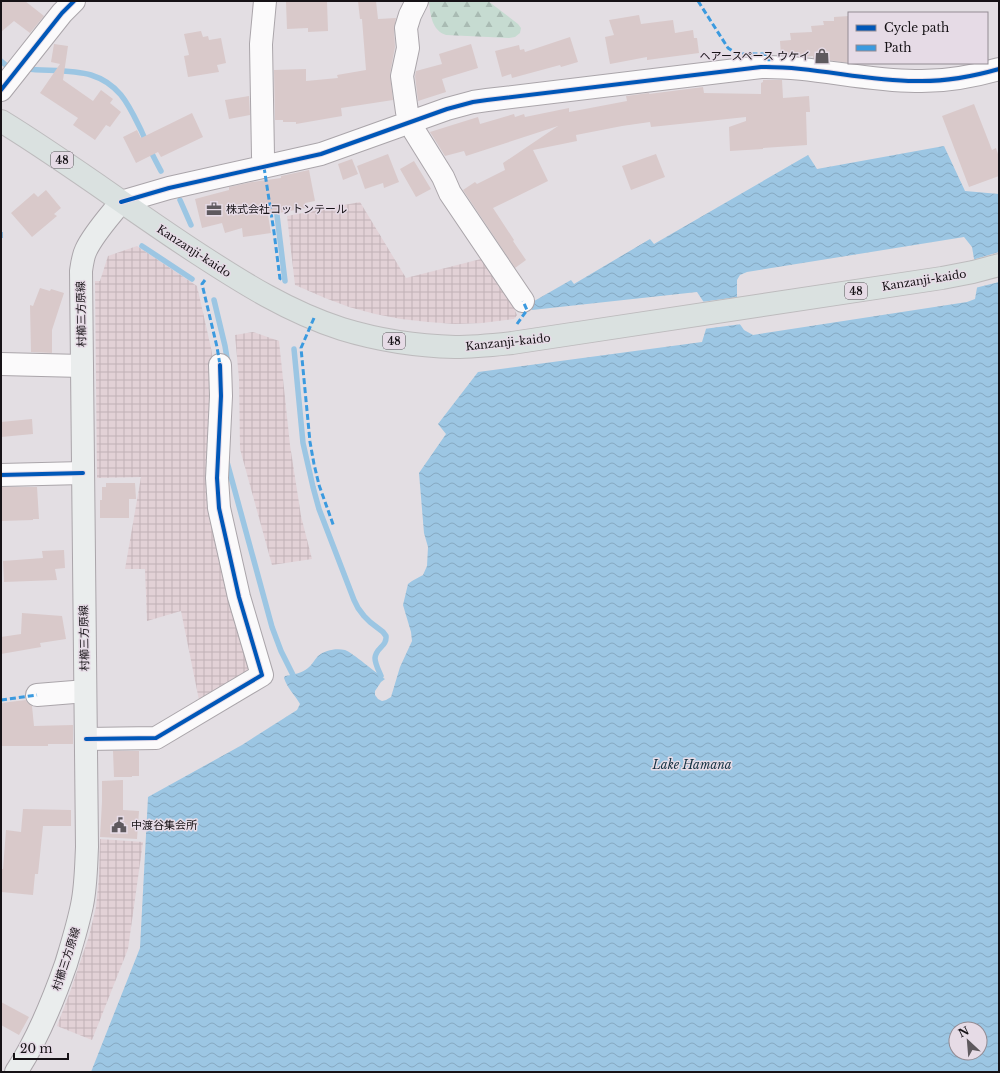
<svg xmlns="http://www.w3.org/2000/svg" width="1000" height="1073" viewBox="0 0 1000 1073" font-family="'Libre Baskerville','Noto Sans JP',serif">
	<defs>
		<pattern id="industrial-grid" width="8" height="8" patternUnits="userSpaceOnUse"><rect width="8" height="8" fill="#e2d1d6"/><path d="M0 4h8M4 0v8" fill="none" stroke="#c1b2b7"/></pattern>
		<pattern id="forest-firs" width="22" height="20" patternUnits="userSpaceOnUse"><rect width="22" height="20" fill="#c6dbd1"/><path d="M5 1l3.5 6h-7zM16 11l3.5 6h-7z" fill="#a9bbb3"/></pattern>
		<pattern id="water-waves" width="16" height="10" patternUnits="userSpaceOnUse"><rect width="16" height="10" fill="#9cc6e3"/><path d="M0 5q4-4 8 0t8 0" fill="none" stroke="#86a9c2"/></pattern>
	</defs>
	<rect width="100%" height="100%" fill="#e3dee3"/>
	<path fill="url(#industrial-grid)" d="M360,202L406,278L485,258L503,284L517,315L514,319L482,323L455,324L428,322L401,319L375,314L349,307L325,298L295,285L287,216Z
		M137,246L197,286L211,348L214,365L212,463L254,667L200,705L181,611L147,621L145,569H125L141,477L97,478L95,281H100L108,256Z
		M253,332L279,341L290,445L301,516L312,559L272,565L240,449L239,379L235,335Z
		M100,839L143,842L128,949L92,1040L57,1026L70,992L89,936L96,907L99,877Z"/>
	<path fill="url(#forest-firs)" d="M429,1H488L518,24L521,28L520,33L515,37L509,38L446,35C432,31 430,14 429,1Z"/>
	<path fill="url(#water-waves)" fill-rule="evenodd" d="M944,146L965,191L999,194V1072H91L140,948L148,797L242,745L297,710L300,704C295,695 287,688 284,678L285,676C293,675 302,673 308,668C312,665 314,660 318,656C325,650 336,648 345,650C353,653 376,673 385,679L381,682L375,691V695L378,699L382,701L386,700L391,697L400,667L412,641L411,632L403,605L408,584L412,581L423,575L427,566L428,547L424,533L419,473L446,434L438,424L478,372L702,342L706,329L705,304L697,292L532,310L529,304L571,280L574,284L650,239L654,244L808,155L817,169ZM964,237L972,247L978,282L975,299L967,302L753,335L744,330L737,320V280L740,275L747,272ZM956,1029H980V1053H956Z"/>
	<path fill="#e3dee3" d="M999,252V282L975,288L976,282L972,260Z
		M738,297L739,320L742,324L704,329L703,305L701,302Z"/>
	<g fill="none" stroke-linecap="round" stroke-linejoin="round">
		<path stroke="#9cc6e3" stroke-width="5.5" d="M1,61L8,67
			M27,69C46,71 74,70 91,75C120,84 129,106 141,130C147,144 154,158 161,171
			M180,200L191,225
			M276,207L285,281
			M142,246L192,279
			M214,300L225,346L228,364
			M294,349L303,443L313,487L319,509L354,600L358,608L364,616L370,622L383,632L386,636C387,647 376,647 375,658C375,664 379,671 381,676
			M227,462L272,627L281,651L293,675"/>
	</g>
	<path fill="#d9c9ca" d="M1,1H25L44,16L30,33L14,21L1,32Z
		M327,1L328,31L308,32V28L287,29L286,2Z
		M358,1H376L378,19L396,18L394,29L395,47L390,74L393,100L341,108L342,116L296,124V122H283V120H275L274,70L306,69V81L338,78L337,75L366,70L362,19H360Z
		M639,15L641,24L673,20L675,33L693,30L694,38H697L699,53L647,60V57L610,64L605,37L614,35L609,20Z
		M849,16V63L813,58V56L805,57L781,55L780,41L791,40L790,33L812,32L811,26L824,25L823,21H834V17Z
		M201,31L203,37L208,36L209,40L221,38L226,63L217,65L219,72L188,77L184,56L189,55L184,34Z
		M570,37L578,62L561,67L560,65L512,78L511,74L502,77L495,51L519,45L520,50L524,49L525,52Z
		M54,44L68,46L63,80L93,101L101,90L113,99L110,103L121,112L110,127L106,125L95,140L73,125L78,118L40,93L60,64L51,62Z
		M471,44L478,68L442,79L446,92L418,101L415,76L416,71L442,64L439,54Z
		M763,80H782L783,98L809,96L810,112H806L807,145L763,148V149L730,151L729,127L746,121V117L651,127L650,122L622,126L576,135L577,141L533,150L548,181L493,208L514,240L513,241L526,260L515,268L463,190L475,182L477,184L505,170L503,163L558,126L466,156L464,151L445,156L430,132L478,117L480,124L514,114L515,117L524,114L525,117L569,108V112L627,101L626,96L649,93V94L703,87L704,93L761,94V83L763,82Z
		M249,96L250,115L229,119L225,100Z
		M974,104L992,150L996,148L999,157V176L969,187L942,116Z
		M192,113L203,137L161,157L158,152L136,163L123,137L137,130L141,138Z
		M388,154L399,182L384,188L383,183L365,189L357,166Z
		M656,154L665,177L631,190L622,166Z
		M352,159L358,174L343,180L338,164Z
		M414,161L431,189L416,197L400,169Z
		M309,170L315,201L305,203L306,208L268,215L271,233L243,237L242,228L225,233L222,223L202,228L195,199L229,190V187L252,182L281,178V176Z
		M46,190L61,208L54,214L57,216L32,237L11,213L34,193L38,197Z
		M40,288L50,291L51,289L64,293L52,330V353L31,352L30,305L33,306Z
		M32,419L33,434L1,437V422Z
		M106,483H135L136,499H129V518H100V500H102V487H106Z
		M1,487H37L39,519H33V520L1,521Z
		M64,550L65,568L55,569L57,580L4,582L3,561L43,558L42,551Z
		M22,613L62,616L66,639L40,643L41,647L1,654V637L21,634Z
		M26,700L27,702L32,706L34,726L73,725V744H48V746H1V703Z
		M113,751H139V776H132V777H114Z
		M123,780V810L139,811L137,839L100,837L102,802V781Z
		M23,809L71,810V826H43L38,874H35L33,895L1,892V869H3L6,830L21,832Z
		M1,1002L29,1017L19,1035L1,1025Z"/>
	<g fill="none" stroke-linecap="round" stroke-linejoin="round">
		<g stroke="#aaa5aa" stroke-width="24">
			<path id="minor" d="M265,1L261,44L263,156L266,166
				M417,1L410,15L406,28L408,48L402,76L407,112L415,132L443,177L450,193L523,301
				M1,90L62,13L74,1
				M121,202L169,188L321,154L447,109L473,102L487,100L761,67C813,66 863,81 915,81C944,82 971,77 999,69
				M1,364L82,366
				M1,475L83,473
				M37,695L74,692H85
				M86,739L156,738L262,675L239,597L219,508L217,478L221,396L220,365"/>
		</g>
		<g stroke="#aaa5aa" stroke-width="24">
			<path id="secondary" d="M16,1072C38,1039 53,1001 66,964C72,944 78,925 82,905C86,886 86,867 87,847L81,271C82,264 83,256 86,250C94,233 110,216 121,202"/>
		</g>
		<g stroke="#bdbbbd" stroke-width="24">
			<path id="primary" d="M1,121C68,162 131,210 197,253C243,283 289,312 342,329C378,340 417,346 455,347C474,347 493,345 512,343L942,278L973,272L999,265"/>
		</g>
		<use href="#minor" stroke="#fbfafb" stroke-width="22"/>
		<use href="#secondary" stroke="#eaeded" stroke-width="22"/>
		<use href="#primary" stroke="#dae1e0" stroke-width="22"/>
		<path stroke="#3b9adf" stroke-width="3" stroke-dasharray="6 3" stroke-linecap="butt" d="M698,1L728,48L737,54H764L769,55V67
			M264,167L274,232L280,279L278,282
			M1,232V240
			M205,280L202,284L217,347L220,365
			M314,318L301,348L310,442L314,464L319,485L334,527
			M517,324L527,310L523,301
			M1,700L37,695"/>
		<g stroke="#e6dbe6" stroke-width="6">
			<path id="cycleway" d="M1,90L62,13L74,1
				M121,202L169,188L321,154L447,109L473,102L487,100L761,67C813,66 863,81 915,81C944,82 971,77 999,69
				M1,475L83,473
				M86,739L156,738L262,675L239,597L219,508L217,478L221,396L220,365"/>
		</g>
		<use href="#cycleway" stroke="#0057b8" stroke-width="4"/>
	</g>
	<defs>
		<g id="shop-bare" transform="scale(1.2)"><path d="M-5-2.5h2.3a2.7 3.5 0 0 1 5.4 0H5L5.5 6h-11ZM-1.5-2.5h3a1.5 2.3 0 0 0-3 0Z" fill="#5e595e" stroke="#e6dbe6" stroke-width="2.5" paint-order="stroke"/></g>
		<g id="office-bare" transform="scale(1.2)"><path d="M-6-3h4V-5.5h4V-3h4V5H-6ZM-1-4.5V-3h2v-1.5ZM-6 0V1H6V0Z" fill="#5e595e" stroke="#e6dbe6" stroke-width="2.5" paint-order="stroke"/></g>
		<g id="civic-bare" transform="scale(1.2)"><path d="M-.6-6.5H3V-4.5H.6V-3L4-1V1h2V6H-6V1h2V-1L-.6-3ZM-1.2 2.5V6h2.4V2.5Z" fill="#5e595e" stroke="#e6dbe6" stroke-width="2.5" paint-order="stroke"/></g>
	</defs>
	<g fill-rule="evenodd">
		<use href="#shop-bare" x="822" y="56"/>
		<use href="#office-bare" x="214" y="209"/>
		<use href="#civic-bare" x="119" y="825"/>
	</g>
	<g text-anchor="middle" stroke-width="3" stroke-linejoin="round" paint-order="stroke">
		<g fill="#e6dbe6" stroke="#544e54" stroke-width="1">
			<rect x="51" y="152" width="22" height="16" rx="3"/>
			<rect x="845" y="283" width="22" height="16" rx="3"/>
			<rect x="383" y="333" width="22" height="16" rx="3"/>
		</g>
		<g font-size="10" font-weight="bold" fill="#161216">
			<text x="62" y="164">48</text>
			<text x="856" y="295">48</text>
			<text x="394" y="345">48</text>
		</g>
		<g font-size="11" fill="#161216" stroke="#e6dbe6" text-anchor="start">
			<text x="810" y="60" text-anchor="end">ヘアースペース ウケイ</text>
			<text x="226" y="213">株式会社コットンテール</text>
			<text x="131" y="829">中渡谷集会所</text>
		</g>
		<g font-size="11" fill="#161216" stroke="#e6dbe6">
			<text transform="translate(194 251) rotate(33)" y="4">Kanzanji-kaido</text>
			<text transform="translate(924 280) rotate(-9)" y="4">Kanzanji-kaido</text>
			<text transform="translate(81 314) rotate(-91)" y="4">村櫛三方原線</text>
			<text transform="translate(508 342) rotate(-6)" y="4">Kanzanji-kaido</text>
			<text transform="translate(84 638) rotate(-91)" y="4">村櫛三方原線</text>
			<text transform="translate(66 959) rotate(-72)" y="4">村櫛三方原線</text>
		</g>
		<g font-size="12" font-style="italic" fill="#133041" stroke="#e6dbe6">
			<text x="692" y="769">Lake Hamana</text>
		</g>
	</g>
	<rect width="1000" height="1073" fill="none" stroke="#161216" stroke-width="4"/>
	<rect x="848" y="12" width="140" height="52" fill="#e6dbe6" stroke="#938b93"/>
	<rect x="856" y="25" width="20" height="6" fill="#0057b8" stroke="#938b93"/>
	<text x="884" y="32" font-size="12" fill="#161216">Cycle path</text>
	<rect x="856" y="45" width="20" height="6" fill="#3b9adf" stroke="#938b93"/>
	<text x="884" y="52" font-size="12" fill="#161216">Path</text>
	<g transform="translate(968 1041) rotate(334)"><circle r="19" fill="#e6dbe6" stroke="#938b93"/>
	<path d="M0-3L7 15L0 10L-7 15Z" fill="#5e595e"/>
	<text y="-6" font-size="11" font-weight="bold" text-anchor="middle" fill="#161216">N</text>
	</g>
	<path d="M14 1053v6h54v-6" fill="none" stroke="#161216" stroke-width="2"/>
	<text x="20" y="1053" font-size="12" fill="#161216" stroke="#e6dbe6" stroke-width="3" paint-order="stroke">20 m</text>
</svg>
